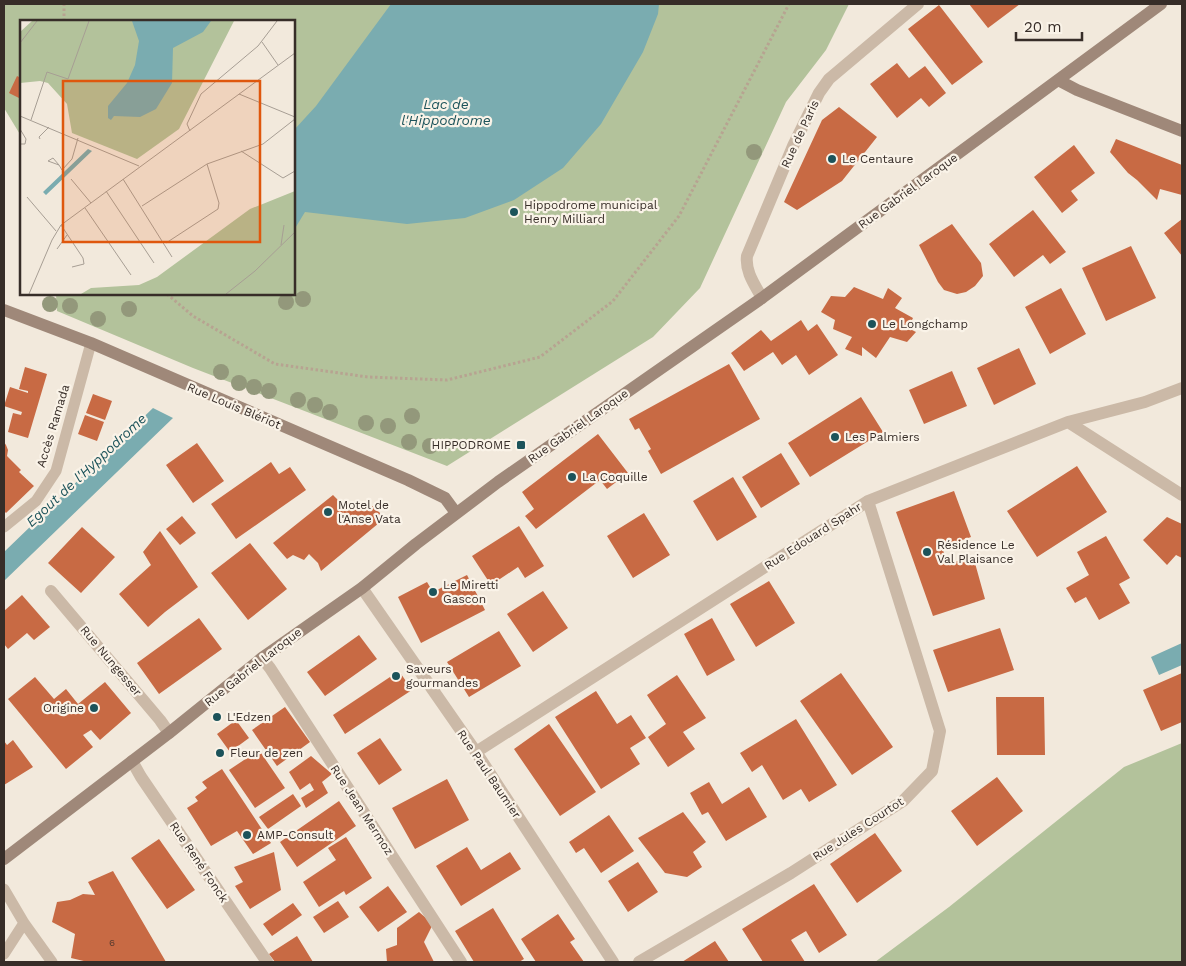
<svg xmlns="http://www.w3.org/2000/svg" width="1186" height="966" viewBox="0 0 1186 966" font-family="'Work Sans',sans-serif">
	<rect width="100%" height="100%" fill="#f2e9dc"/>
	<path fill="#b3c29b" d="M4,4H849L826,50L786,102L700,288L653,337L447,466L193,368L57,311L56,294H294V21H21V136L4,108Z
		M1182,743V962H875L949,907L1124,767Z"/>
	<path fill="#7aacb0" d="M391,4H659L658,14L643,52L601,124L563,168L514,200L465,218L407,224L305,212L294,230V130L316,106Z
		M153,408L173,418L4,581V552Z
		M1182,643V665L1159,675L1151,657Z"/>
	<path fill="#c86a44" d="M969,4H1020L988,28Z
		M939,5L983,62L952,85L908,29Z
		M897,63L909,78L925,66L946,93L929,107L921,98L897,118L870,84Z
		M17,76L21,78V99L9,93Z
		M839,107L877,137L842,181L797,210L784,202L822,120Z
		M1116,139L1182,165V195L1160,189L1157,200L1137,180L1128,173L1110,152Z
		M1074,145L1095,173L1071,191L1078,200L1062,213L1034,177Z
		M1033,210L1066,252L1050,264L1043,255L1014,277L989,244Z
		M1182,219V256L1164,233Z
		M952,224L981,263L983,276L975,286L966,292L957,294L944,290L938,282L919,245Z
		M1131,246L1156,298L1106,321L1082,268Z
		M854,287L883,299L888,288L902,298L895,308L913,318L908,328L916,332L907,342L890,337L876,358L862,347V356L845,349L852,337L833,329L835,320L821,312L831,296L845,297Z
		M1061,288L1086,334L1050,354L1025,307Z
		M801,320L808,331L817,324L838,355L809,375L796,355L782,365L773,352L744,371L731,353L761,330L771,341Z
		M1019,348L1036,384L994,405L977,368Z
		M729,364L760,419L661,474L648,451L651,449L639,428L635,430L629,419Z
		M25,367L47,374L28,438L8,432L13,413L21,415L22,412L4,406L10,387L28,393V391L19,389Z
		M952,371L967,406L924,424L909,390Z
		M93,394L112,401L105,420L86,413Z
		M861,397L883,432L810,477L788,443Z
		M85,415L104,422L97,441L78,434Z
		M598,434L628,473L607,489L600,480L536,529L525,516L534,509L522,492Z
		M4,442L6,445L8,450L7,456L21,470L19,472L34,486L6,513L4,511Z
		M197,443L224,481L193,503L166,465Z
		M781,453L800,484L761,508L742,477Z
		M271,462L279,474L290,467L306,490L236,539L211,504Z
		M1077,466L1107,512L1037,557L1007,511Z
		M733,477L757,517L717,541L693,501Z
		M954,491L971,537L942,547L948,564L973,556L985,599L933,616L896,512Z
		M333,495L344,506L358,500L361,508L373,506L385,518L321,571L318,563L309,554L304,560L293,555L287,559L273,543Z
		M644,513L670,555L633,578L607,536Z
		M182,516L196,533L180,545L166,529Z
		M1167,517L1182,524V558L1176,555L1167,565L1143,540Z
		M519,526L544,566L525,578L518,567L491,585L472,556Z
		M82,527L115,557L81,593L48,563Z
		M160,531L198,587L165,612L148,627L119,594L151,565L143,552Z
		M1106,536L1130,578L1119,584L1130,603L1099,620L1086,597L1075,603L1066,588L1089,575L1077,552Z
		M250,543L287,589L248,620L211,573Z
		M467,575L485,610L421,643L398,597L427,582L433,592Z
		M769,581L795,623L756,647L730,604Z
		M543,591L568,628L533,652L507,614Z
		M22,595L50,627L34,640L27,633L8,649L4,644V611Z
		M199,618L222,649L159,694L137,663Z
		M712,618L735,660L707,676L684,634Z
		M1000,628L1014,670L948,692L933,650Z
		M499,631L521,666L469,697L447,662Z
		M359,635L377,659L325,696L307,672Z
		M399,671L412,690L345,734L333,715Z
		M841,673L893,747L852,775L800,701Z
		M1182,673V722L1161,731L1143,690Z
		M677,675L706,718L683,732L695,749L668,767L648,737L666,724L647,695Z
		M35,677L54,699L66,689L78,704L105,682L131,713L100,740L91,730L83,735L93,747L66,769L8,699Z
		M596,691L617,724L631,715L646,738L630,748L640,764L601,789L555,717Z
		M996,697H1044L1045,755H997Z
		M285,707L310,742L277,766L252,730Z
		M796,719L837,785L809,802L801,789L783,800L762,765L752,772L740,753Z
		M236,720L249,738L230,752L217,734Z
		M549,724L596,792L560,816L514,749Z
		M380,738L402,770L379,785L357,753Z
		M13,740L33,767L4,785V741L7,745Z
		M259,750L285,788L255,808L229,770Z
		M311,756L332,774L322,782L328,793L306,808L301,798L314,790L310,783L300,790L289,772Z
		M222,769L271,843L253,854L237,831L211,846L187,808L198,801L195,797L207,788L202,782Z
		M997,777L1023,811L977,846L951,811Z
		M447,779L469,820L415,849L392,808Z
		M709,782L722,804L749,787L767,817L726,841L708,812L702,815L690,793Z
		M293,794L301,806L268,829L259,817Z
		M339,801L356,826L297,867L280,842Z
		M683,812L706,842L693,852L702,867L687,877L665,873L638,838Z
		M609,815L634,851L601,873L584,848L576,853L569,842Z
		M875,833L902,871L857,903L830,864Z
		M346,837L372,878L346,895L344,891L319,907L303,882L336,860L328,848Z
		M159,839L195,890L167,909L131,858Z
		M467,847L481,870L510,852L521,869L461,906L436,866Z
		M274,852L281,890L250,909L235,886L243,882L234,867Z
		M638,862L658,892L628,912L608,881Z
		M113,871L166,962H88L71,958L75,934L52,922L57,902L70,900L83,894L95,895L88,882Z
		M814,884L847,935L819,953L806,931L791,940L805,962H763L742,929Z
		M388,886L407,912L378,932L359,907Z
		M338,901L349,917L324,933L313,917Z
		M293,903L302,915L272,936L263,924Z
		M493,908L524,959L519,962H474L455,931Z
		M419,912L433,924L424,942L434,962H387L386,949L397,945V928Z
		M558,914L575,939L570,942L584,962H536L521,939Z
		M297,936L313,962H275L269,954Z
		M715,941L729,962H682Z"/>
	<g fill="none" stroke-linecap="round" stroke-linejoin="round">
		<path stroke="#b7a391" stroke-width="3" stroke-dasharray="2.5 2.5" stroke-linecap="butt" d="M64,21V4
			M167,294L193,316L275,364L368,377L447,380L540,357L613,301L679,216L789,4"/>
		<path stroke="#cbb9a7" stroke-width="11" d="M4,527L36,501L56,471L91,343
			M4,889L24,923L52,962
			M4,954L24,923"/>
		<path stroke="#cbb9a7" stroke-width="12" d="M762,298C755,285 745,272 747,256L793,146L819,93L829,79L918,4
			M1068,422L1182,495
			M362,588L476,752L613,962
			M51,591L160,720L169,733
			M262,658L270,668L461,962
			M476,752L868,501L1068,422L1145,402L1182,388
			M132,761L141,777L267,962
			M639,962L791,873L903,801L932,771L940,731L868,501"/>
		<path stroke="#9f8879" stroke-width="12" d="M1058,80L1077,90L1182,131
			M4,310L91,343L408,480L445,498L456,513
			M4,859L169,733L262,658L362,588L416,544L498,482L762,298L1161,4"/>
	</g>
	<g fill="#93987b">
		<circle cx="754" cy="152" r="8"/>
		<circle cx="303" cy="299" r="8"/>
		<circle cx="286" cy="302" r="8"/>
		<circle cx="50" cy="304" r="8"/>
		<circle cx="70" cy="306" r="8"/>
		<circle cx="129" cy="309" r="8"/>
		<circle cx="98" cy="319" r="8"/>
		<circle cx="221" cy="372" r="8"/>
		<circle cx="239" cy="383" r="8"/>
		<circle cx="254" cy="387" r="8"/>
		<circle cx="269" cy="391" r="8"/>
		<circle cx="298" cy="400" r="8"/>
		<circle cx="315" cy="405" r="8"/>
		<circle cx="330" cy="412" r="8"/>
		<circle cx="412" cy="416" r="8"/>
		<circle cx="366" cy="423" r="8"/>
		<circle cx="388" cy="426" r="8"/>
		<circle cx="409" cy="442" r="8"/>
		<circle cx="430" cy="446" r="8"/>
	</g>
	<g fill="#1c535a" stroke="#faf3e8" stroke-width="2">
		<circle cx="832" cy="159" r="5"/>
		<circle cx="514" cy="212" r="5"/>
		<circle cx="872" cy="324" r="5"/>
		<circle cx="835" cy="437" r="5"/>
		<rect x="516" y="440" width="10" height="10" rx="2.5"/>
		<circle cx="572" cy="477" r="5"/>
		<circle cx="328" cy="512" r="5"/>
		<circle cx="927" cy="552" r="5"/>
		<circle cx="433" cy="592" r="5"/>
		<circle cx="396" cy="676" r="5"/>
		<circle cx="94" cy="708" r="5"/>
		<circle cx="217" cy="717" r="5"/>
		<circle cx="220" cy="753" r="5"/>
		<circle cx="247" cy="835" r="5"/>
	</g>
	<g text-anchor="middle" stroke-width="4.5" stroke-linejoin="round" paint-order="stroke">
		<g font-size="10" fill="#5b3c2f">
			<text x="112" y="946">6</text>
		</g>
		<g font-size="12" fill="#372d28" stroke="#faf3e8">
			<text transform="translate(800 134) rotate(-65)" y="4">Rue de Paris</text>
			<text transform="translate(908 191) rotate(-36)" y="4">Rue Gabriel Laroque</text>
			<text transform="translate(234 406) rotate(23)" y="4">Rue Louis Blériot</text>
			<text transform="translate(53 426) rotate(-73)" y="4">Accès Ramada</text>
			<text transform="translate(578 426) rotate(-35)" y="4">Rue Gabriel Laroque</text>
			<text transform="translate(813 536) rotate(-33)" y="4">Rue Edouard Spahr</text>
			<text transform="translate(111 661) rotate(50)" y="4">Rue Nungesser</text>
			<text transform="translate(253 667) rotate(-38)" y="4">Rue Gabriel Laroque</text>
			<text transform="translate(489 774) rotate(56)" y="4">Rue Paul Baumier</text>
			<text transform="translate(362 810) rotate(57)" y="4">Rue Jean Mermoz</text>
			<text transform="translate(858 829) rotate(-33)" y="4">Rue Jules Courtot</text>
			<text transform="translate(199 862) rotate(56)" y="4">Rue René Fonck</text>
		</g>
		<g font-size="12" fill="#372d28" stroke="#faf3e8" text-anchor="start">
			<text x="842" y="163">Le Centaure</text>
			<text x="524" y="209">Hippodrome municipal<tspan x="524" dy="14">Henry Milliard</tspan></text>
			<text x="882" y="328">Le Longchamp</text>
			<text x="845" y="441">Les Palmiers</text>
			<text x="511" y="449" text-anchor="end">HIPPODROME</text>
			<text x="582" y="481">La Coquille</text>
			<text x="338" y="509">Motel de<tspan x="338" dy="14">l'Anse Vata</tspan></text>
			<text x="937" y="549">Résidence Le<tspan x="937" dy="14">Val Plaisance</tspan></text>
			<text x="443" y="589">Le Miretti<tspan x="443" dy="14">Gascon</tspan></text>
			<text x="406" y="673">Saveurs<tspan x="406" dy="14">gourmandes</tspan></text>
			<text x="84" y="712" text-anchor="end">Origine</text>
			<text x="227" y="721">L'Edzen</text>
			<text x="230" y="757">Fleur de zen</text>
			<text x="257" y="839">AMP-Consult</text>
		</g>
		<g font-size="14" font-style="italic" fill="#1c535a" stroke="#faf3e8">
			<text x="446" y="109">Lac de<tspan x="446" dy="16">l'Hippodrome</tspan></text>
			<text transform="translate(86 470) rotate(-43)" y="5">Egout de l'Hyppodrome</text>
		</g>
	</g>
	<g transform="translate(20 20)">
		<rect width="275" height="275" fill="#f2e9dc"/>
		<path d="M12,1H214L159,109L117,139L52,113L47,84L28,63L20,61L0,63V12ZM275,171V274H61L71,268L119,265L137,257L230,189Z" fill="#b3c29b"/>
		<path d="M112,1H191L183,12L153,28L152,63L136,89L120,97L94,96L91,100L88,98V86L107,63L115,45L119,21ZM68,129L72,131L26,175L23,172Z" fill="#7aacb0"/>
		<path fill="none" stroke="#a79e94" stroke-width="1" d="M242,22L258,45M0,23L17,1M219,74L275,97M0,96L119,146M11,100L27,52L48,59L69,1M170,111L167,104L181,74L238,26L257,1M20,119L19,117L29,107M0,124H5L6,119L0,109M221,131L263,158L275,151M39,145L28,141L33,138L39,145L42,150L52,139L58,118M51,159L71,183M103,159L152,237M86,171L134,243M7,177L36,211M122,186L187,144L243,124L275,99M65,188L111,255M41,205L63,238L64,244L52,247M146,223L198,189L199,183L187,144M261,225L264,205M37,229L47,215M0,251V268M9,274L32,220L41,205L275,33M206,274L235,251L275,212"/>
		<path fill="#df570d" fill-opacity="0.15" stroke="#df570d" stroke-width="2.5" d="M43,61H240V222H43Z"/>
		<rect width="275" height="275" fill="none" stroke="#372d28" stroke-width="2.5"/>
	</g>
	<rect width="1186" height="966" fill="none" stroke="#372d28" stroke-width="10"/>
	<path d="M1016 32v8h66v-8" fill="none" stroke="#372d28" stroke-width="2.5"/>
	<text x="1024" y="32" font-size="15" fill="#372d28" stroke="#faf3e8" stroke-width="4" paint-order="stroke">20 m</text>
</svg>
